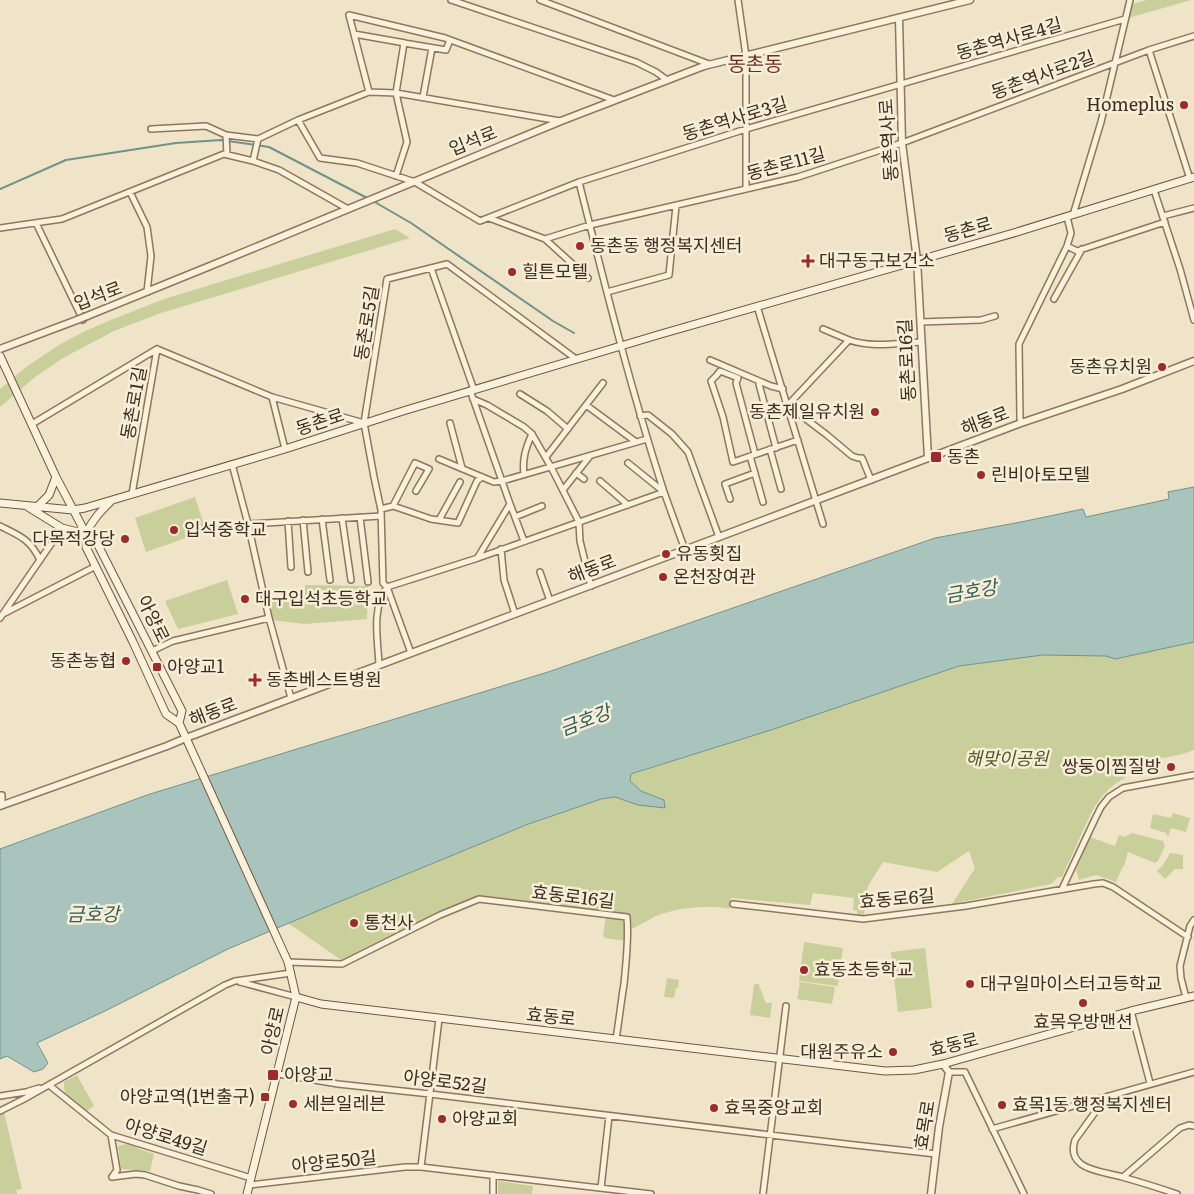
<svg xmlns="http://www.w3.org/2000/svg" width="1194" height="1194" viewBox="0 0 1194 1194" font-family="Literata,'Noto Sans KR',serif">
	<rect width="100%" height="100%" fill="#f0e4c8"/>
	<path fill="#c9cf9b" d="M1147,0H1191L1125,19L1129,5Z
		M395,229L410,238L161,313L114,331L63,358L35,377L0,407V389L26,367L59,345L85,331L111,320L164,299Z
		M195,497L206,531L146,552L135,518Z
		M227,580L238,614L178,629L165,601Z
		M305,585L368,586L367,619L305,624L271,620L272,598L296,604L305,602Z
		M1194,642V750C1173,759 1147,759 1125,761V778C1100,791 1092,811 1081,835C1075,849 1068,863 1062,877H1058L1051,884L952,904L975,868L969,851L937,872L883,862L868,886L864,915H857V910H853L854,898L813,893L810,905L731,898L729,909C707,904 677,908 656,916C648,920 640,925 632,929L631,916L484,897C434,911 388,937 341,960L288,923L517,829L601,799L615,797L638,805L664,800L641,791L630,781V775L771,730L959,666L1043,655L1106,656L1115,659Z
		M1173,813L1190,818L1186,832L1171,828L1168,837L1166,833L1150,828L1153,814L1171,818Z
		M1132,833L1163,841L1165,846L1158,861L1155,863L1128,852L1124,866H1123L1116,882L1096,875L1079,880L1076,870L1090,837L1115,846L1119,835L1125,837Z
		M1170,853L1183,855V869H1175L1165,879L1157,871L1163,865Z
		M606,917L623,919L626,923L625,941L605,938L603,935Z
		M804,942L843,948L838,986L799,981Z
		M925,948L932,1008L898,1012L891,952Z
		M667,978L679,980L678,988H676L674,998L664,997Z
		M800,982L835,987L832,1004L797,999Z
		M758,983L766,1003H772L770,1018L750,1015L754,985Z
		M77,1075L94,1106L87,1111L66,1095L64,1089V1082Z
		M4,1112L22,1189L16,1190L17,1194H0V1113Z
		M130,1143L139,1149L154,1154L150,1171L121,1169L118,1146Z
		M498,1181L533,1186L532,1194H498Z"/>
	<path fill="#a9c4bc" stroke="#6f938a" d="M1194,487V642L1115,659L1106,656L1043,655L959,666L771,730L631,774L630,781L641,791L664,800L665,808L638,805L615,797L601,799L526,825L334,904L228,949L105,1011L37,1043L48,1063L43,1069L34,1072L7,1056L0,1059V849L147,795L548,672L935,538L1021,522L1083,509L1086,517L1169,499L1168,492Z"/>
	<g fill="none" stroke-linecap="round" stroke-linejoin="round">
		<path stroke="#6f938a" stroke-width="2" d="M0,189L66,160L176,143L221,140L269,147L369,199
			M373,201L411,223L553,321L574,333"/>
		<g stroke="#8d765c" stroke-width="8">
			<path id="minor" d="M451,0L636,62L656,72L667,80
				M540,0L709,64
				M738,0L746,56V189
				M354,34L405,43
				M1149,50L1190,179
				M369,92L349,15L445,38L614,100
				M423,97L432,48
				M298,120L320,158L357,163L415,182L480,221L579,182L746,129L1125,19
				M151,129L206,126L226,135L258,139L298,120L369,92L396,93L560,121
				M226,135L227,154
				M253,161L258,139
				M396,176L407,142L396,93L404,43L446,50L450,40
				M579,182C605,286 631,390 664,492
				M1154,190L1180,269L1194,320
				M130,192L147,227L151,256L147,292
				M1073,215L1101,122L1130,0
				M1163,216L1194,208
				M489,218L545,239L588,278
				M36,223L83,320
				M0,228L62,219L224,154L253,161L279,170L348,209
				M545,239L590,225L798,177L902,143L1149,50L1194,36
				M1067,246L1071,233L1067,217
				M431,268L474,390
				M607,292L669,275L676,206
				M1054,299L1082,249
				M757,306L823,524
				M920,322L981,320L995,316
				M823,329L849,340
				M157,349L272,397L364,423
				M710,360L771,386L783,389
				M759,381V384L776,448
				M470,390L510,504L524,541
				M520,394L547,411L568,429
				M272,397L285,449
				M473,399L487,405L524,427L532,434L551,467L579,522L580,541L591,586
				M586,405L603,383
				M788,405L849,340C872,348 897,343 921,342
				M790,412L794,410L827,435L852,456L858,458H862L871,480
				M640,416L648,415L672,434L688,452L719,537
				M450,423L462,468
				M1021,423L1020,418L1019,344L1067,246L1077,251L1165,222
				M32,424L157,349
				M770,449L781,489
				M755,454L736,383L738,378L720,371L717,375L711,381L723,417L733,462L798,440
				M750,456L763,502
				M546,457L586,405L636,442
				M439,459L494,482L502,481L647,439
				M628,463L664,492
				M232,464L248,524L269,618
				M576,473L584,479
				M524,474C522,459 526,447 532,434
				M600,481L628,505
				M563,490L590,456
				M132,494L157,349
				M730,499L725,484L755,473
				M393,506L431,519L458,523L477,481L482,477
				M381,509L393,506L415,463L429,469L416,491
				M360,517L368,582
				M515,517L542,506
				M342,518L351,580
				M322,519L330,580
				M303,520L308,572
				M439,520L460,482
				M288,521L291,567
				M248,524L381,516
				M0,526C20,536 30,539 40,560
				M501,549L504,580L515,614
				M478,557L510,504
				M540,572L550,601
				M5,613L96,566
				M0,618L62,528
				M152,651L173,641L269,618L291,698
				M411,653L387,587L383,583L381,510L374,477L364,423L387,279L447,264L576,359
				M379,665C378,640 371,609 387,587L478,558L664,492L685,550
				M0,795H2V805
				M1062,889L1095,819L1101,807L1109,797L1123,788L1194,775
				M733,904L863,919L966,906L1094,884L1103,883L1113,887L1188,937
				M288,962L342,964L440,915L479,899L627,917C629,940 626,962 624,984C621,1002 619,1021 616,1039
				M240,982L296,997
				M1186,998L1181,978L1180,966L1190,926L1194,920
				M1131,1011L1150,1083
				M949,1072H965L1024,1194
				M278,1074L338,1084L430,1094L846,1144L936,1154
				M49,1085L111,1135L251,1178
				M0,1096L26,1092L39,1088
				M1106,1097L1075,1140C1072,1149 1073,1158 1081,1164C1092,1172 1109,1173 1122,1177C1140,1182 1159,1188 1177,1194
				M0,1111L24,1099L225,985L235,981L291,973
				M992,1129L1194,1072
				M111,1135L117,1170L112,1177
				M421,1167L439,1019
				M112,1177L136,1174L145,1175L179,1186L198,1190L211,1194
				M1123,1177L1180,1128L1189,1125L1194,1126
				M250,1185L405,1167H421L651,1194
				M601,1188L609,1116
				M493,1194V1175
				M763,1194L786,1006"/>
		</g>
		<g stroke="#8d765c" stroke-width="9">
			<path id="tertiary" d="M899,18L902,143L917,260L928,458
				M87,316L215,264L561,121L704,66L970,0
				M0,349L77,320
				M0,806L167,746L186,738L1021,423L1122,389L1194,361
				M931,1194L939,1127L949,1072L943,1064"/>
		</g>
		<g stroke="#6f573f" stroke-width="9">
			<path id="secondary" d="M0,356L56,477L86,534V547L133,642L166,714L179,723L186,738L288,962L296,997L247,1194
				M0,503L73,510L85,508L285,449L403,411L661,334L1017,232L1194,177
				M28,507L62,528L86,534L95,539L182,711L179,723
				M37,507L49,495L56,477
				M86,534C92,520 101,511 111,501
				M296,997L321,1004L885,1071L914,1070L943,1064L1131,1011L1194,996"/>
		</g>
		<use href="#minor" stroke="#faf1dc" stroke-width="5"/>
		<use href="#tertiary" stroke="#faf1dc" stroke-width="6"/>
		<use href="#secondary" stroke="#faf1dc" stroke-width="7"/>
		<g stroke="#8d765c" stroke-width="9" stroke-linecap="butt">
			<path id="tertiary-bridge" d="M77,320L87,316"/>
		</g>
		<use href="#tertiary-bridge" stroke="#faf1dc" stroke-width="6"/>
	</g>
	<g fill="#9e2a2b" stroke="#f7eed8" stroke-width="2">
		<circle cx="1184" cy="105" r="5"/>
		<circle cx="580" cy="246" r="5"/>
		<path d="M805.5 253.5h5v5h5v5h-5v5h-5v-5h-5v-5h5z"/>
		<circle cx="512" cy="272" r="5"/>
		<circle cx="1162" cy="367" r="5"/>
		<circle cx="875" cy="412" r="5"/>
		<rect x="930" y="451" width="12" height="12" rx="2.5"/>
		<circle cx="981" cy="475" r="5"/>
		<circle cx="174" cy="530" r="5"/>
		<circle cx="125" cy="539" r="5"/>
		<circle cx="666" cy="554" r="5"/>
		<circle cx="663" cy="577" r="5"/>
		<circle cx="245" cy="599" r="5"/>
		<circle cx="126" cy="661" r="5"/>
		<rect x="152" y="662" width="10" height="10" rx="2.5"/>
		<path d="M252.5 672.5h5v5h5v5h-5v5h-5v-5h-5v-5h5z"/>
		<circle cx="1171" cy="767" r="5"/>
		<circle cx="354" cy="923" r="5"/>
		<circle cx="804" cy="970" r="5"/>
		<circle cx="970" cy="984" r="5"/>
		<circle cx="1083" cy="1003" r="5"/>
		<circle cx="893" cy="1052" r="5"/>
		<rect x="267" y="1069" width="12" height="12" rx="2.5"/>
		<rect x="260" y="1092" width="10" height="10" rx="2.5"/>
		<circle cx="293" cy="1104" r="5"/>
		<circle cx="1002" cy="1105" r="5"/>
		<circle cx="714" cy="1108" r="5"/>
		<circle cx="442" cy="1119" r="5"/>
	</g>
	<g text-anchor="middle" stroke-width="5" stroke-linejoin="round" paint-order="stroke">
		<g font-size="18" fill="#3d2e20" stroke="#f7eed8">
			<text transform="translate(1009 39) rotate(-16)" y="6">동촌역사로4길</text>
			<text transform="translate(1043 75) rotate(-20)" y="6">동촌역사로2길</text>
			<text transform="translate(735 119) rotate(-17)" y="6">동촌역사로3길</text>
			<text transform="translate(889 140) rotate(-94)" y="6">동촌역사로</text>
			<text transform="translate(473 141) rotate(-22)" y="6">입석로</text>
			<text transform="translate(786 164) rotate(-15)" y="6">동촌로11길</text>
			<text transform="translate(968 230) rotate(-16)" y="6">동촌로</text>
			<text transform="translate(98 296) rotate(-21)" y="6">입석로</text>
			<text transform="translate(367 323) rotate(-81)" y="6">동촌로5길</text>
			<text transform="translate(907 360) rotate(-93)" y="6">동촌로16길</text>
			<text transform="translate(134 403) rotate(-80)" y="6">동촌로1길</text>
			<text transform="translate(985 421) rotate(-21)" y="6">해동로</text>
			<text transform="translate(320 422) rotate(-18)" y="6">동촌로</text>
			<text transform="translate(592 569) rotate(-21)" y="6">해동로</text>
			<text transform="translate(153 619) rotate(64)" y="6">아양로</text>
			<text transform="translate(213 712) rotate(-21)" y="6">해동로</text>
			<text transform="translate(573 897) rotate(7)" y="6">효동로16길</text>
			<text transform="translate(897 899) rotate(-5)" y="6">효동로6길</text>
			<text transform="translate(551 1017) rotate(6)" y="6">효동로</text>
			<text transform="translate(273 1031) rotate(-77)" y="6">아양로</text>
			<text transform="translate(954 1045) rotate(-14)" y="6">효동로</text>
			<text transform="translate(445 1082) rotate(7)" y="6">아양로52길</text>
			<text transform="translate(925 1125) rotate(-81)" y="6">효목로</text>
			<text transform="translate(166 1137) rotate(17)" y="6">아양로49길</text>
			<text transform="translate(334 1162) rotate(-6)" y="6">아양로50길</text>
		</g>
		<g font-size="18" fill="#3d2e20" stroke="#f7eed8" text-anchor="start">
			<text x="1174" y="111" text-anchor="end">Homeplus</text>
			<text x="590" y="252">동촌동 행정복지센터</text>
			<text x="819" y="267">대구동구보건소</text>
			<text x="522" y="278">힐튼모텔</text>
			<text x="1152" y="373" text-anchor="end">동촌유치원</text>
			<text x="865" y="418" text-anchor="end">동촌제일유치원</text>
			<text x="947" y="463">동촌</text>
			<text x="991" y="481">린비아토모텔</text>
			<text x="184" y="536">입석중학교</text>
			<text x="115" y="545" text-anchor="end">다목적강당</text>
			<text x="676" y="560">유동횟집</text>
			<text x="673" y="583">온천장여관</text>
			<text x="255" y="605">대구입석초등학교</text>
			<text x="116" y="667" text-anchor="end">동촌농협</text>
			<text x="167" y="673">아양교1</text>
			<text x="266" y="686">동촌베스트병원</text>
			<text x="1161" y="773" text-anchor="end">쌍둥이찜질방</text>
			<text x="364" y="929">통천사</text>
			<text x="814" y="976">효동초등학교</text>
			<text x="980" y="990">대구일마이스터고등학교</text>
			<text x="1083" y="1028" text-anchor="middle">효목우방맨션</text>
			<text x="883" y="1058" text-anchor="end">대원주유소</text>
			<text x="284" y="1081">아양교</text>
			<text x="255" y="1103" text-anchor="end">아양교역(1번출구)</text>
			<text x="303" y="1110">세븐일레븐</text>
			<text x="1012" y="1111">효목1동 행정복지센터</text>
			<text x="724" y="1114">효목중앙교회</text>
			<text x="452" y="1125">아양교회</text>
		</g>
		<g font-size="18" font-style="italic" fill="#4d5a26" stroke="#f7eed8">
			<text x="1007" y="765">해맞이공원</text>
		</g>
		<g font-size="19" font-style="italic" fill="#2f5d5a" stroke="#f7eed8">
			<text transform="translate(971 591) rotate(-10)" y="7">금호강</text>
			<text transform="translate(585 720) rotate(-21)" y="7">금호강</text>
			<text x="93" y="921">금호강</text>
		</g>
		<g font-size="20" fill="#6b2e1e" stroke="#f7eed8">
			<text x="755" y="71">동촌동</text>
		</g>
	</g>
</svg>
